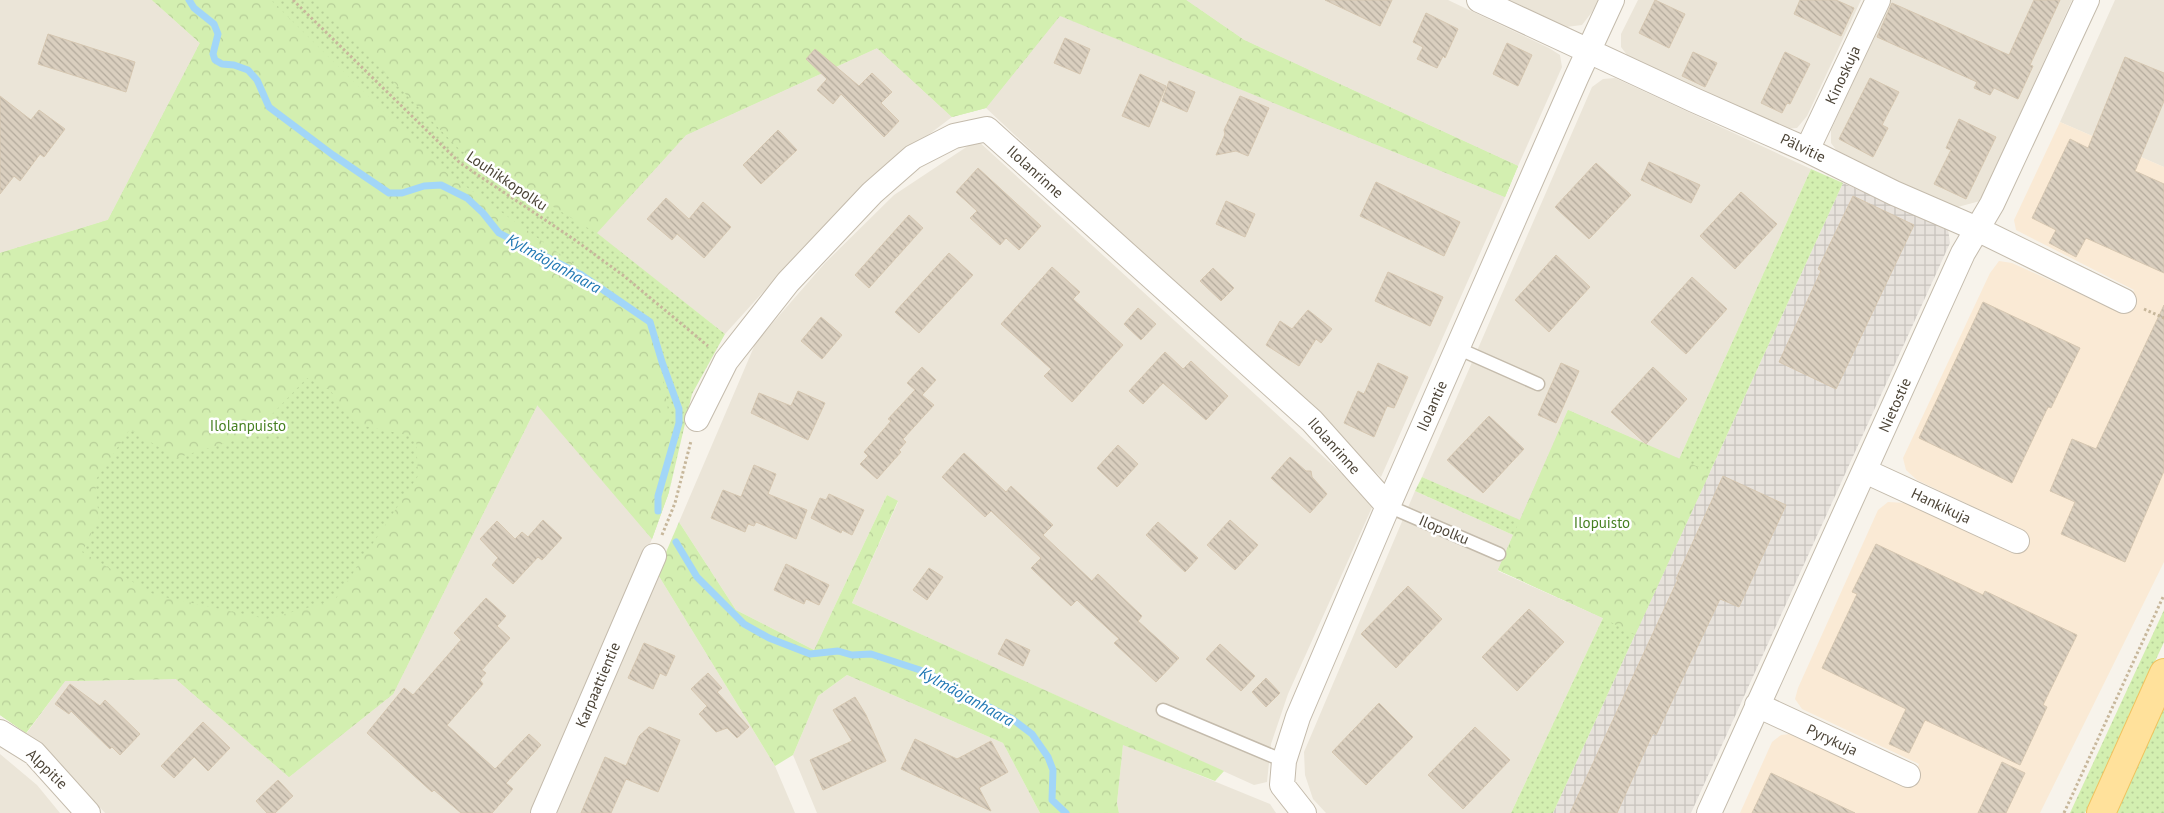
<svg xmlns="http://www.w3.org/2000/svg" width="2164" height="813" viewBox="0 0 2164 813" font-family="'PT Sans',sans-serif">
	<defs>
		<pattern id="industrial-grid" width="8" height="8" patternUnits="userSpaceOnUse" patternTransform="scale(1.25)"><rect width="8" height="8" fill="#e7e2dc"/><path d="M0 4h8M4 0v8" fill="none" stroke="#c8c3bd"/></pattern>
		<pattern id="grass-dots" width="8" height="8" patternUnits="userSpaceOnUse" patternTransform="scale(1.25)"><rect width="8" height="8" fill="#d3efb0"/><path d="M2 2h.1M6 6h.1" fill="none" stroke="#b7ce98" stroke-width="1.8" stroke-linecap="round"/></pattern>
		<pattern id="forest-crowns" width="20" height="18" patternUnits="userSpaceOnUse" patternTransform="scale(1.25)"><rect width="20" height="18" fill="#d3efb0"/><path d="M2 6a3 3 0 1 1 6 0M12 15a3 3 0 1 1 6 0" fill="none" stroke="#b7ce98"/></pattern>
		<pattern id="building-back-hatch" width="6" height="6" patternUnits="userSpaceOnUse" patternTransform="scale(1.25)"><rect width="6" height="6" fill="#dacfbf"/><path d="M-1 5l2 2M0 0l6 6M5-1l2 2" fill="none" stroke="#b3aa9c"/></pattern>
	</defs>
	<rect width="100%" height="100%" fill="#f7f3eb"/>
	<path fill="#ebe5d8" d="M0,0H152L200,43L108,220L0,253Z
		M1186,0H1448L1549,48L1560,55L1562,67L1518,166L1244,40Z
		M1510,0H1598L1592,12L1582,25L1566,27Z
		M1638,0H1861L1807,116L1797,128L1784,129L1627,55L1621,47V34Z
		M1890,0H2072L1980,201L1954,208L1840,155L1831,143V130Z
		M2115,0H2164V167L2060,122Z
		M1059,15L1505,197L1381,477L986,108Z
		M877,48L952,117L887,166L803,248L725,334L596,233L686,135Z
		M1615,78L1811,169L1679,459L1568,410L1520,521L1422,477L1592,87L1603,79Z
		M977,140L1374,503L1288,694L1271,744L1267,782L1254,785L852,603L898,502L887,495L814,650L736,610L679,522L756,342L825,263L894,195Z
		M538,404L652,539L532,813H105L46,748L26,734L65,681L176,679L289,777L393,694Z
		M1415,491L1513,535L1498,571L1603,618L1511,813H1326L1313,799L1305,775L1304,752Z
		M657,573L775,766L795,813H557Z
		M847,675L1003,743L1040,813H817L793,755L818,696Z
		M1123,744L1270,804L1276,813H1119L1117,803Z
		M0,754L37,785L60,813H0Z"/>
	<path fill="#faead5" d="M2060,122L2164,167V562L2040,813H1740L1772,742L1781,735L1790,734L1911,788L1919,764L1802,709L1795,699L1798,688L1878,510L1888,502L1906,503L2015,554L2026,532L1917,480L1906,470L1903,458L1990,273L1999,261L2012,263L2124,314L2134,290L2016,230L2014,220Z"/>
	<path fill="url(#industrial-grid)" d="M1843,183L1948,229L1950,243L1691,813H1553Z"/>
	<path fill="url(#grass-dots)" d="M152,0H1186L1244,40L1518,166L1505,197L1060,16L986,108L952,117L877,48L686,135L597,233L725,334L692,394L669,492L652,539L538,404L393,694L289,777L176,679L65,681L26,733L0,715V253L108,220L200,43Z
		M1811,169L1843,183L1553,813H1511L1603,618L1498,570L1513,535L1415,491L1422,477L1520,520L1568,410L1679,459Z
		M2164,610V642L2085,813H2070Z
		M2164,708V813H2115Z"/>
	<path fill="url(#forest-crowns)" fill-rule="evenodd" d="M152,0H271L443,170L653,321L669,416V492L652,539L537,405L393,694L289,777L176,679L65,681L26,733L0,715V253L108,220L200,43ZM307,378L330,390L355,424L416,437L418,476L335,600L267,619L155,595L82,552L99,518L95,481L130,429L176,458L252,435Z
		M314,0H1186L1244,40L1518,166L1505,197L1060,15L986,108L952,117L877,48L686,135L596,233L460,150Z
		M1568,410L1710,472L1635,635L1603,618L1498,570Z
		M887,495L898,501L852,603L1224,771L1215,781L1123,745L1117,803L1119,813H1040L1003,743L847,675L818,696L793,755L775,766L657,573L679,522L736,610L814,650Z"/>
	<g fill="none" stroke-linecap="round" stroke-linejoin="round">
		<path stroke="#a2d6f8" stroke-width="7" d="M189,0L194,8L214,24L218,34L213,54L215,60L222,64L234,65L248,70L257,80L269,107L333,155L389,193H402L424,186L441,185L467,198L483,213L499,233L580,274L650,322L662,362L679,409V423L658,496V511
			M676,542L697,577L744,624L769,638L810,654L838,651L852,655L871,654L926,672L970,697L1011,718L1032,734L1048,757L1053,770L1052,800L1066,813"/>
	</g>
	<path fill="url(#building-back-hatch)" stroke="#d6c7b1" d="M1325,0H1392L1380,26Z
		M1655,0L1685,14L1669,48L1639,33Z
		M1800,0H1836L1854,8L1841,36L1794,14Z
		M2034,0H2060L2030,65L2033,66L2018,99L1994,88L1990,95L1974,88L1977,82L1877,37L1892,3L2009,55Z
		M1426,13L1458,29L1445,58L1443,56L1437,68L1417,59L1423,47L1413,42Z
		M48,34L135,62L126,92L38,64Z
		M1065,38L1090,49L1080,74L1054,63Z
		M1507,43L1532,55L1518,86L1493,74Z
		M815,49L859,86L872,73L892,92L881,103L899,121L884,137L841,94L833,104L817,90L827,79L806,59Z
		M1693,52L1717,63L1705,87L1682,76Z
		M1785,52L1810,64L1790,104L1787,103L1782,113L1761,103Z
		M2125,57L2164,73V101L2135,171L2164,184V273L2086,238L2076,257L2049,243L2056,230L2032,218L2070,139L2088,148Z
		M1140,74L1166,86L1149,127L1122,116Z
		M1870,78L1899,92L1882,125L1888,128L1873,157L1839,139Z
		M1169,81L1195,92L1187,112L1162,101Z
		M0,96L31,120L39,110L65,129L44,157L40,154L20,181L14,176L0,194Z
		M1240,96L1269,108L1248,156L1236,151L1216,155L1225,134L1224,130Z
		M1959,119L1996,137L1966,199L1934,184L1951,150L1946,148Z
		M778,130L797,150L761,184L743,165Z
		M1649,162L1700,185L1691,203L1641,180Z
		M1596,163L1631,195L1589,239L1555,207Z
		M978,168L1041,226L1019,250L1006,238L1000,245L970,218L977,211L956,192Z
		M1376,182L1460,222L1444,256L1360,216Z
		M1741,192L1777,224L1735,269L1700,236Z
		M1853,196L1914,225L1836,389L1779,362L1821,271L1818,269Z
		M666,198L689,219L703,202L731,227L704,258L677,234L672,240L647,219Z
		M1226,201L1255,214L1245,237L1216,224Z
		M909,215L923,228L869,288L855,275Z
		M949,253L973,275L919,333L895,312Z
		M1556,255L1590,287L1549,332L1515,300Z
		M1052,267L1080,292L1073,299L1123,345L1072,402L1044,376L1051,369L1001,324Z
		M1213,268L1234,288L1221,301L1200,281Z
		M1388,272L1443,297L1430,326L1375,301Z
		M1692,277L1727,309L1686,354L1651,322Z
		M1983,302L2080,348L2051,408L2048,407L2012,483L1919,438Z
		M2164,305V471L2125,562L2061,534L2075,502L2050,491L2072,439L2096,449Z
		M1138,308L1156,324L1141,340L1124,324Z
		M1308,310L1332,329L1321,343L1316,339L1299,366L1266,345L1280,321L1292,329Z
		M821,317L842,335L822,359L801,341Z
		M1165,352L1183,369L1191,361L1228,396L1206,420L1163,383L1143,404L1129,391Z
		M1378,363L1408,377L1394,408L1387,406L1374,437L1344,423L1358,391L1364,394Z
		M1561,363L1579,371L1556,423L1538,415Z
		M922,367L936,380L922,395L934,405L903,439L906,442L899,450L901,452L877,479L860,464L868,456L864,452L891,421L888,419L915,390L907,383Z
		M1653,367L1687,399L1646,444L1611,412Z
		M798,391L825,403L808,440L751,413L759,393L791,406Z
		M1489,416L1524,449L1483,493L1447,460Z
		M1118,445L1138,464L1117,487L1097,468Z
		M964,453L1006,492L1011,486L1053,525L1043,535L1092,581L1098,574L1142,616L1138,621L1179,658L1156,682L1114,643L1119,639L1077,600L1071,606L1031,568L1041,558L991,511L985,517L942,477Z
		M1290,457L1306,471H1311L1312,477L1327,494L1310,513L1271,478Z
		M754,465L776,474L768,494L807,510L796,539L756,522L754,526L748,524L745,532L711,518L723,490L741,497Z
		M1723,476L1786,505L1739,607L1720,599L1656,735L1653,733L1617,813H1570L1678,579H1676Z
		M829,494L864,510L852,535L842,530L841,533L811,518L820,498L826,500Z
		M543,520L562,538L542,560L538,557L513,584L492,565L498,558L480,539L497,521L515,539L522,532L528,537Z
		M1230,520L1258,545L1235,570L1207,545Z
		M1158,522L1198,558L1185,572L1146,535Z
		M1876,544L1983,595L1985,591L2077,635L2043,705L2047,707L2020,765L1925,720L1909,753L1889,744L1906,709L1822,668L1857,594L1852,592Z
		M786,564L829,585L819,605L806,599L804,604L774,590Z
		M929,568L943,577L927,600L913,590Z
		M1408,586L1442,619L1396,668L1361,634Z
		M486,598L506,616L497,626L510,638L482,670L486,673L480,680L483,684L447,725L495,769L529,734L541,745L506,783L513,789L492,813H461L434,790L432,792L367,733L404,688L413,695L461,640L454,633Z
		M1529,609L1564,642L1517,691L1482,657Z
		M1006,639L1030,650L1023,666L998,654Z
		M644,643L675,656L666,676L660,673L653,689L628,678Z
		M1220,644L1255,676L1241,691L1206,659Z
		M708,673L722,688L717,692L749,727L737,738L727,728L716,732L699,714L707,706L691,689Z
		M1266,678L1280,693L1266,707L1252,692Z
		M70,684L100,706L105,700L140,734L120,755L112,747L110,749L71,711L69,714L55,704Z
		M855,697L866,715L886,761L823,790L810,760L852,741L833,710Z
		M1379,703L1413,737L1366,785L1332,752Z
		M203,722L230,748L208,771L194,757L174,778L161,766Z
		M649,727L680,740L658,792L626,779L611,813H581L605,757L626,766L639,736Z
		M1475,727L1510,760L1463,809L1428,775Z
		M915,739L957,759L991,741L1008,772L979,788L991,811L901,769Z
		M2002,762L2025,773L2006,813H1978Z
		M1771,773L1855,813H1752Z
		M278,780L293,796L275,813H267L256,801Z"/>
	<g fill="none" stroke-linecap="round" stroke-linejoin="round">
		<g stroke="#c4bbac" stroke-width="15">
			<path id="lane" d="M1457,348L1538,384
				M1388,506L1499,554
				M1163,710L1284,761"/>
		</g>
		<g stroke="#c4bbac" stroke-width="26">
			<path id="street" d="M1479,0L1694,100L1807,150L1894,193L1977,229L2124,301
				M1807,150L1878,0
				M697,419L726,361L788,282L872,193L913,157L954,136L987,129L1312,421L1388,506
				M1865,471L2017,541
				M1757,705L1908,775
				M0,732L34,753L88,813
				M543,813L654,556
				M1304,813L1282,785L1284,761L1298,717L1388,506L1576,78L1612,0
				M1709,813L1963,253L1992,204L2087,0"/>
		</g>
		<g stroke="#f1c35f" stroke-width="30">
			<path id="primary" d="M2101,813L2164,673"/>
		</g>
		<path stroke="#c7b79b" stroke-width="3" stroke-dasharray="2.5 2.5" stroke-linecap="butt" d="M293,0L460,163L575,240L624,276L708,346
			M2144,309L2164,318
			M662,535L675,503L691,441
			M2064,813L2164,595"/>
		<use href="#lane" stroke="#fff" stroke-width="12"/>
		<use href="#street" stroke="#fff" stroke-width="24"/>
		<use href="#primary" stroke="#ffe19b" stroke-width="28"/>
	</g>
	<g text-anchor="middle" stroke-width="5" stroke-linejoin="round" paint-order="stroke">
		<g font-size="15" fill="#4c4437" stroke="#fff">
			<text transform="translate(1843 75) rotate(-65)" y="5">Kinoskuja</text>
			<text transform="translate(1803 148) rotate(25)" y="5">Pälvitie</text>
			<text transform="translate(1035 172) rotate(42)" y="5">Ilolanrinne</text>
			<text transform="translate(507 181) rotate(34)" y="5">Louhikkopolku</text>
			<text transform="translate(1895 405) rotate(-66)" y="5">Nietostie</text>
			<text transform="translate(1432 406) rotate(-66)" y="5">Ilolantie</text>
			<text transform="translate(1334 446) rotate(48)" y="5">Ilolanrinne</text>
			<text transform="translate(1941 506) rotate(25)" y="5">Hankikuja</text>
			<text transform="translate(1444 530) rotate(23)" y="5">Ilopolku</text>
			<text transform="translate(598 685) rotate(-67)" y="5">Karpaattientie</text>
			<text transform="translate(1832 740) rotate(25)" y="5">Pyrykuja</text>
			<text transform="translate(47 769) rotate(44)" y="5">Alppitie</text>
		</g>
		<g font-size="15" fill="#468021" stroke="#fff">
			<text x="248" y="431">Ilolanpuisto</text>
			<text x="1602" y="528">Ilopuisto</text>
		</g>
		<g font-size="16" font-style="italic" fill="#2178b4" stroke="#fff">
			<text transform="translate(554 263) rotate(29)" y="6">Kylmäojanhaara</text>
			<text transform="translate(967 696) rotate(29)" y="6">Kylmäojanhaara</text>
		</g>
	</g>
</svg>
